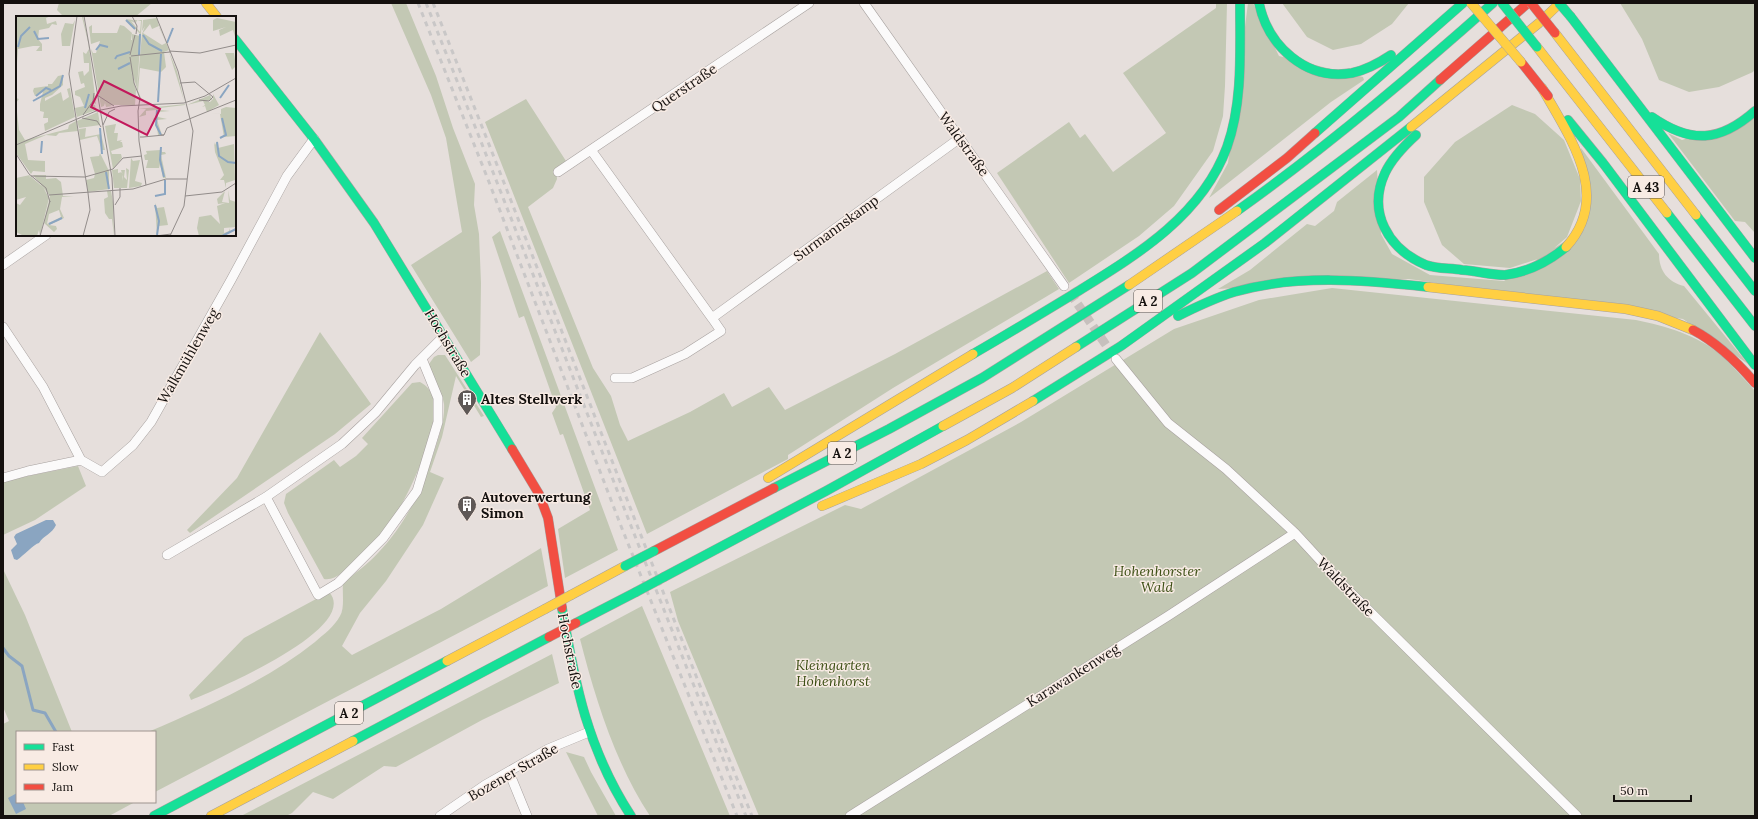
<svg xmlns="http://www.w3.org/2000/svg" width="1758" height="819" viewBox="0 0 1758 819" font-family="Lora,serif">
	<rect width="100%" height="100%" fill="#e6dfdc"/>
	<path fill="#c3c8b4" d="M59,3H152L135,17H64L57,10Z
		M391,3H406L436,76L453,128L475,184L474,205L479,234L481,283L480,355L471,362L411,265L462,232L446,138L431,95Z
		M1216,3H1227L1225,86L1223,116L1213,151L1174,206L1139,236L1069,283L997,173L1069,122L1080,138L1085,134L1113,172L1166,133L1123,73L1216,8Z
		M1248,3H1253L1279,56L1363,77L1364,80L1331,102L1209,198L1228,163Z
		M1282,3H1409L1392,24L1361,44L1333,50L1307,37Z
		M1620,3H1755V69L1753,72L1719,87L1689,92L1659,80L1642,39Z
		M526,99L566,161L556,168L557,179L553,188L528,207L593,368L611,396L620,425L628,441L690,412L724,393L732,407L769,387L785,410L895,354L1047,271L1059,289L893,388L788,455V459L647,534L485,122Z
		M1512,105L1535,114L1564,140L1580,179L1581,201L1567,237L1544,257L1510,268L1464,264L1442,245L1424,202V177L1455,142Z
		M1755,118V233L1745,222L1735,221L1668,133L1682,140Z
		M1581,148L1659,254C1659,271 1668,282 1684,286L1748,364L1683,319L1409,279L1218,289L1250,270L1307,224L1315,226L1334,211L1337,202L1377,170L1381,234L1392,254L1430,275L1504,281L1585,228Z
		M500,231L618,550L565,578L558,529L590,510L563,434L560,435L552,413L556,407L524,316L519,318L492,237Z
		M1332,288L1636,320C1666,326 1697,335 1721,355C1733,366 1744,379 1755,391V816H759L678,621L670,592L845,505L861,509L1021,422L1174,329L1259,300Z
		M320,332L371,404L335,434L190,533L187,530L237,478Z
		M438,355H445L484,416L481,417L456,376L442,437L430,472L444,478L423,525L386,581L360,613L342,646L352,655L441,609L541,548L548,586L155,792V732H148C206,707 266,681 315,642C324,634 334,627 340,616C345,608 342,592 343,583C355,573 368,564 378,553C407,523 424,485 436,446C440,433 445,418 444,404C442,390 431,378 429,364L434,357Z
		M420,382C427,386 431,390 433,398C442,426 407,500 390,523C380,537 368,550 355,561C346,569 336,581 324,579L288,513L284,503L286,494L334,460L340,467L356,456L368,444L362,438L412,383Z
		M78,466L86,486L35,520L3,535V482L28,476Z
		M3,569L25,615L72,732H17V802H135L109,816H3V724L9,721L3,707Z
		M329,592C362,628 214,691 191,700L189,695L244,638Z
		M642,606L653,632L730,816H650C616,765 595,698 580,639Z
		M552,654L559,683L482,720L396,767L384,766L333,799L313,792L292,813L286,816H241Z
		M566,752L584,757L591,772L616,816H598Z"/>
	<path fill="#8aa5c1" d="M46,520H53L56,525C52,534 44,535 39,543C34,544 23,556 17,560L14,559L11,550L17,544L14,537L16,534Z
		M17,793V802H23L26,809L16,814L8,798Z"/>
	<g fill="none" stroke-linecap="round" stroke-linejoin="round">
		<path stroke="#8aa5c1" stroke-width="3" d="M3,648L9,656L22,666L33,710L45,713L56,732"/>
		<path stroke="#c6c0bd" stroke-width="9" stroke-dasharray="9 4.5" stroke-linecap="butt" d="M1070,293L1113,355"/>
		<g stroke="#a7a19f" stroke-width="10">
			<path id="street" d="M864,3L1064,286
				M591,150L712,318
				M558,172L809,3
				M3,265L46,235
				M3,327L43,387L81,460
				M1116,359L1168,423L1226,469L1295,533L1342,584L1577,816
				M615,378H632L685,354L721,331L712,318L960,138
				M3,478L28,471L81,460L102,472L133,445L151,422L231,280L287,176L314,139
				M266,497L318,595L338,583L383,538L417,491L438,422V398L422,359
				M167,555L266,497L342,444L376,412L415,365L444,336
				M509,772L527,816
				M440,816L485,785L548,749L589,732
				M850,816L1168,616L1295,533"/>
		</g>
		<g stroke="#a7a19f" stroke-width="10">
			<path id="fast" d="M1259,3C1268,46 1306,81 1352,73C1366,70 1379,63 1391,55
				M1571,17L1755,258
				M235,39L314,139L374,223L512,449
				M1652,117C1691,144 1720,142 1755,111
				M1568,120L1603,163L1755,365
				M1315,133L1463,3
				M1416,135C1404,146 1392,158 1385,173C1367,212 1388,249 1426,265C1437,269 1450,268 1462,270C1477,271 1491,275 1505,275C1529,272 1548,262 1566,247
				M1237,211C1327,147 1411,76 1493,3
				M1667,213L1755,326
				M1696,215L1755,291
				M1178,316C1196,307 1215,298 1234,292C1297,274 1364,280 1428,287
				M1076,347L1192,273L1399,117L1440,80
				M973,354C1006,335 1039,315 1072,295C1133,257 1201,218 1227,147C1243,102 1240,51 1240,3
				M1033,401L1121,346L1265,243L1411,127
				M774,488L889,429L982,378L1129,285
				M664,577L826,491L943,426
				M562,608C575,685 588,750 631,816
				M576,623L636,592
				M353,741L549,637
				M154,816L447,661"/>
		</g>
		<g stroke="#a7a19f" stroke-width="10">
			<path id="slow" d="M206,3L217,17
				M1555,33L1696,215
				M1537,47L1667,213
				M1542,88C1569,136 1613,196 1566,247
				M1411,127L1539,23L1560,3
				M1129,285L1237,211
				M1428,287L1626,309L1658,316L1693,330
				M943,426L1012,388L1076,347
				M768,478L973,354
				M822,506L921,464L967,440L1033,401
				M571,595L625,566
				M447,661L545,609
				M211,816L353,741"/>
		</g>
		<g stroke="#a7a19f" stroke-width="10">
			<path id="jam" d="M1521,62L1548,96
				M1440,80L1528,3
				M1219,210L1287,158L1315,133
				M1693,330C1718,343 1737,362 1755,383
				M512,449L539,494L548,518L562,608
				M654,551L774,488"/>
		</g>
		<use href="#street" stroke="#fbfafa" stroke-width="9"/>
		<use href="#fast" stroke="#16e098" stroke-width="9"/>
		<use href="#slow" stroke="#ffcf43" stroke-width="9"/>
		<use href="#jam" stroke="#f24e42" stroke-width="9"/>
		<path stroke="#c9c7c7" stroke-width="3" stroke-dasharray="5 5" stroke-linecap="butt" d="M418,3L489,182L621,526L737,816
			M426,3C534,273 637,546 746,816
			M433,3C541,273 643,546 752,816"/>
		<g stroke="#aba49b" stroke-width="10" stroke-linecap="butt">
			<path id="fast-bridge" d="M1502,3L1537,47
				M1559,3L1571,17
				M625,566L654,551
				M636,592L664,577"/>
		</g>
		<g stroke="#aba49b" stroke-width="10" stroke-linecap="butt">
			<path id="slow-bridge" d="M1471,3L1521,62
				M545,609L571,595"/>
		</g>
		<g stroke="#aba49b" stroke-width="10" stroke-linecap="butt">
			<path id="jam-bridge" d="M1531,3L1555,33
				M549,637L576,623"/>
		</g>
		<use href="#fast-bridge" stroke="#16e098" stroke-width="9"/>
		<use href="#slow-bridge" stroke="#ffcf43" stroke-width="9"/>
		<use href="#jam-bridge" stroke="#f24e42" stroke-width="9"/>
	</g>
	<defs>
		<g id="building-pin" transform="scale(1)"><path d="M0 17L-7.5 6A9.5 9.5 0 1 1 7.5 6Z" fill="#5e5856" stroke="#f8ebe4"/><path d="M-4-6H4V6H1V3H-1V6H-4ZM-2.5-4.3h1.7v1.8h-1.7ZM.8-4.3h1.7v1.8H.8ZM-2.5-1h1.7V.8h-1.7ZM.8-1h1.7V.8H.8Z" fill="#fff"/></g>
	</defs>
	<g fill-rule="evenodd">
		<use href="#building-pin" x="467" y="399"/>
		<use href="#building-pin" x="467" y="505"/>
	</g>
	<g text-anchor="middle" stroke-width="3" stroke-linejoin="round" paint-order="stroke">
		<g fill="#f8ebe4" stroke="#58524e" stroke-width="1">
			<rect x="1628" y="176" width="36" height="22" rx="3"/>
			<rect x="1134" y="290" width="28" height="22" rx="3"/>
			<rect x="828" y="442" width="28" height="22" rx="3"/>
			<rect x="335" y="702" width="28" height="22" rx="3"/>
		</g>
		<g font-size="13" font-weight="bold" fill="#14100e">
			<text x="1646" y="192">A 43</text>
			<text x="1148" y="306">A 2</text>
			<text x="842" y="458">A 2</text>
			<text x="349" y="718">A 2</text>
		</g>
		<g font-size="14" fill="#14100e" stroke="#f8ebe4">
			<text transform="translate(684 88) rotate(-34)" y="5">Querstraße</text>
			<text transform="translate(964 144) rotate(54)" y="5">Waldstraße</text>
			<text transform="translate(836 228) rotate(-36)" y="5">Surmannskamp</text>
			<text transform="translate(448 343) rotate(59)" y="5">Hochstraße</text>
			<text transform="translate(188 356) rotate(-60)" y="5">Walkmühlenweg</text>
			<text transform="translate(1346 587) rotate(46)" y="5">Waldstraße</text>
			<text transform="translate(570 651) rotate(79)" y="5">Hochstraße</text>
			<text transform="translate(1073 675) rotate(-32)" y="5">Karawankenweg</text>
			<text transform="translate(513 772) rotate(-30)" y="5">Bozener Straße</text>
		</g>
		<g font-size="14" font-weight="bold" fill="#14100e" stroke="#f8ebe4" text-anchor="start">
			<text x="481" y="404">Altes Stellwerk</text>
			<text x="481" y="502">Autoverwertung<tspan x="481" dy="16">Simon</tspan></text>
		</g>
		<g font-size="14" font-style="italic" fill="#3b4e13" stroke="#f8ebe4">
			<text x="1157" y="576">Hohenhorster<tspan x="1157" dy="16">Wald</tspan></text>
			<text x="833" y="670">Kleingarten<tspan x="833" dy="16">Hohenhorst</tspan></text>
		</g>
	</g>
	<g transform="translate(16 16)">
		<rect width="220" height="220" fill="#e6dfdc"/>
		<path d="M0,0H35L30,2L31,8L40,5L41,9L36,8L33,12L23,14L22,23L26,28V35H20L24,30H17L2,33L0,60ZM67,0L72,23L80,88L78,87L75,89H79L80,94L61,101L59,92L68,90L64,81L59,79V75L69,71L68,67L65,68L62,56L67,55L68,60L73,55V47H68L67,36L70,38L73,33L72,26L66,1H61ZM141,2L143,10L136,13L134,8L127,17L146,29L150,27L143,11L144,12L153,34L148,36L150,51L145,56L124,52L122,75L125,82V86L121,74L126,18L129,10L126,15L127,4ZM201,2L220,6V24L217,14L204,20L203,14L210,11L197,15V4ZM110,3L117,4L119,7L115,5L124,16L125,5L121,4L120,7L118,4H126L121,72L115,54L120,74L119,89H94L97,90L90,91L89,87L88,90L85,91L75,33L77,37H80L84,25L75,28L73,11L76,9V17H101L104,9L108,10L116,17L115,24H116V18L124,20V18ZM59,4L54,30H46L45,18L49,7L57,8ZM153,36L161,55L170,93L169,89L144,92V94L154,95L142,96V101L151,103L141,104L146,119H142L140,104L136,103L140,102V94L130,95V99L123,101L130,93H122L169,88ZM209,37H218L220,50L216,54ZM47,59V69L36,79L29,82V85L45,76L47,85L53,81L51,73L54,72L59,101L29,115L28,108L32,106V102H27L28,96L24,95V88L27,76L19,80L17,75L18,72L32,70V68H36L42,60ZM197,78L203,89L191,96L189,90L186,91L189,89L187,85L171,89L194,79L196,84L190,85L194,86L197,83ZM0,82L3,83L0,87L3,114L9,124L52,113L53,109L60,105L62,115L43,117L40,120L30,119L9,128L12,144L29,145V156L17,155L15,158L0,137ZM210,91L220,92V120L208,121L204,98L192,97L205,98V93ZM82,96L84,109L63,112L61,105ZM100,108L98,117H102L101,125L106,124L104,126H106L107,131L95,135L96,138H105L106,142L97,153L89,110ZM70,112L69,121L85,118L89,134H86L81,120L64,124L63,113ZM201,125L202,132L218,128L219,164L210,167V172L208,164H204L208,159L199,136L198,126L199,129ZM144,131L146,136H149L150,138L145,139L150,162H147L144,148L143,152H130L132,144H129L128,139L131,138L130,135L144,134ZM84,137L93,155V173L72,176L70,164L78,162L79,158L74,141L83,140ZM115,142L117,145L124,144L119,165L126,167L125,170L113,172ZM110,152L113,154L111,172H98L96,154L102,153V157L106,156L107,165V161L105,154H109L108,161L111,164ZM14,159L13,162L14,160L27,171L33,182L24,220L23,214L21,220H8L0,216V187L4,189L10,181L0,184V162ZM17,159H30V163L40,162L45,166L47,180H58L46,181L44,193L48,202L33,209L40,210L41,213L38,216L28,207L34,180ZM43,194L45,201L31,208L33,198ZM212,174L214,184L220,186V211L208,212V217L213,215V212L214,215L220,213L204,220H183L181,212L183,201L195,199L204,208L201,190L209,187L202,188L201,183L209,175L206,186L213,187ZM91,175H95L97,186L98,220L96,203H93L89,197L88,183L92,181ZM139,187L141,192L148,191L152,209L143,210L141,219Z" fill="#c3c8b4" fill-rule="evenodd"/>
		<path fill="none" stroke="#8aa5c1" stroke-width="2" d="M110,4L119,13M18,15L22,23L33,22M127,19L133,28L146,35M151,27L157,12M2,31L5,20L14,11M80,34L84,29L92,31M123,39L124,18M99,43L101,40L114,36M102,53L114,47M20,80L30,72L35,74M204,82L213,69M17,85L44,70L47,59M142,86L145,38M69,92L73,78M141,94L140,109L145,119M84,112L86,138M204,122L210,119L206,102M201,126L203,140L212,146L220,147M145,131L144,144L148,161M25,137L26,125M90,156L93,173M139,180L149,178V164M139,189L143,205L141,219M33,208L46,202M206,220L220,213"/>
		<path fill="none" stroke="#928c8a" stroke-width="1" d="M61,0L53,58L72,177M68,0L96,162L99,220M116,0L121,10L120,18M140,0L162,55L177,115L168,190L154,220M153,35L184,37L220,29M114,39L119,19M115,40L154,36M114,41L118,67L124,82L122,95L123,125L130,169M164,67L179,66L197,81L193,85L183,84M81,79L98,90M67,99L77,85L78,77M66,102L81,105L85,111M87,109L93,96L99,93M148,119L151,112L220,84M124,121H127L148,119H145M0,129L80,95L105,90L168,87L189,80L220,62M0,138L13,158L30,172L34,186M15,160L69,161L97,153L107,142L126,140M33,179L117,173L150,163H171M169,180L206,176L220,167M99,189L104,181V172M24,220L34,185M67,220L74,194L72,177M140,220L155,218"/>
		<path fill="#c2185b" fill-opacity="0.15" stroke="#c2185b" stroke-width="2" d="M88,65L144,93L131,119L75,91Z"/>
		<rect width="220" height="220" fill="none" stroke="#14100e" stroke-width="2"/>
	</g>
	<rect width="1758" height="819" fill="none" stroke="#14100e" stroke-width="8"/>
	<rect x="16" y="731" width="140" height="72" fill="#f8ebe4" stroke="#9d938e"/>
	<rect x="24" y="744" width="20" height="6" fill="#16e098" stroke="#9d938e"/>
	<text x="52" y="751" font-size="12" fill="#14100e">Fast</text>
	<rect x="24" y="764" width="20" height="6" fill="#ffcf43" stroke="#9d938e"/>
	<text x="52" y="771" font-size="12" fill="#14100e">Slow</text>
	<rect x="24" y="784" width="20" height="6" fill="#f24e42" stroke="#9d938e"/>
	<text x="52" y="791" font-size="12" fill="#14100e">Jam</text>
	<path d="M1614 795v6h77v-6" fill="none" stroke="#14100e" stroke-width="2"/>
	<text x="1620" y="795" font-size="12" fill="#14100e" stroke="#f8ebe4" stroke-width="3" paint-order="stroke">50 m</text>
</svg>
